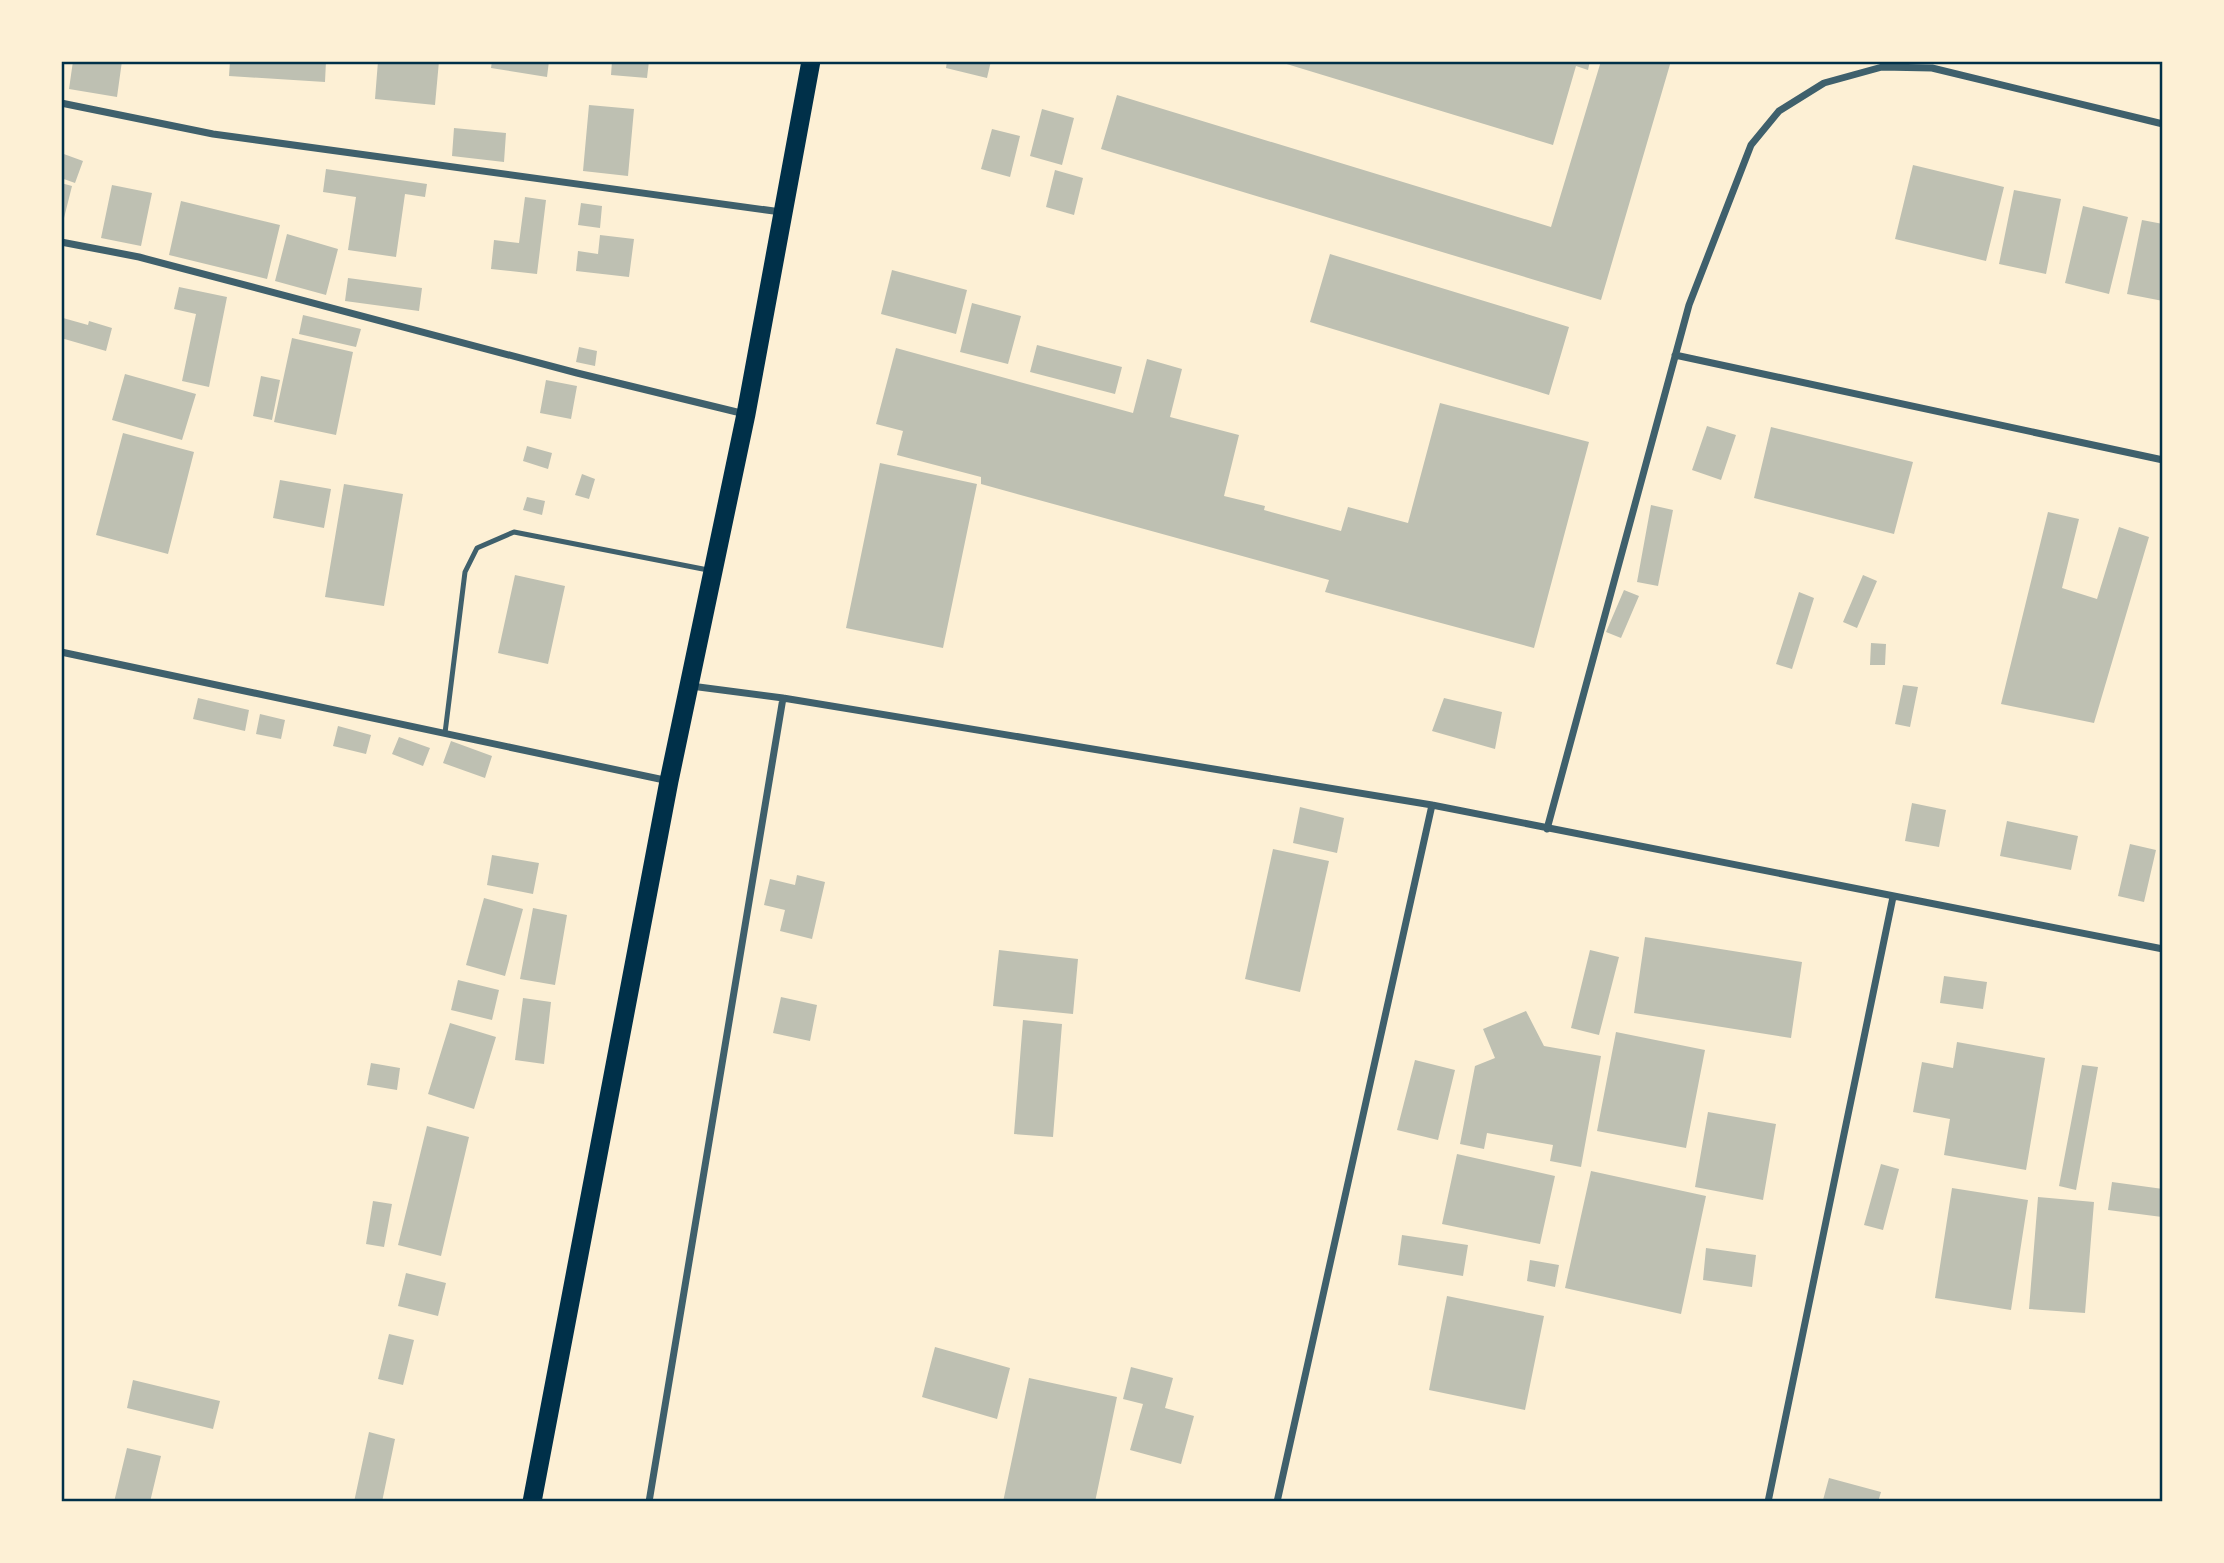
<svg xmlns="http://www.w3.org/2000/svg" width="2224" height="1563" viewBox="0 0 2224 1563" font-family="Jost,sans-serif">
	<rect width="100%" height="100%" fill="#fdf0d5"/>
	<path fill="#bec0b2" d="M73,61H122L117,97L69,89Z
		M230,61H326L325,82L229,76Z
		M378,61H439L435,105L375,99Z
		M492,61H549L547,77L491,68Z
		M612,61H649L647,78L611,75Z
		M947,61H991L987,78L946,68Z
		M1590,61L1588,70L1576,66L1553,145L1280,62Z
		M1601,61H1671L1601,300L1101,149L1117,95L1551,227Z
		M589,105L634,109L628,176L583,171Z
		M1042,109L1074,118L1062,165L1030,156Z
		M454,128L506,133L504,162L452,156Z
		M992,129L1020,136L1010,177L981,169Z
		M61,153L83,161L75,183L61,178Z
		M1913,165L2004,187L1986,261L1895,239Z
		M326,169L427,184L425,197L405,194L396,257L348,250L356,197L323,192Z
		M1055,170L1083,178L1074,215L1046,207Z
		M61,183L72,186L62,226H61Z
		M112,185L152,193L141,246L101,238Z
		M2014,190L2061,199L2046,274L1999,264Z
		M525,197L546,200L537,274L491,269L494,240L519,243Z
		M181,201L280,225L267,279L169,255Z
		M581,203L602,206L600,228L578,225Z
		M2083,206L2128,217L2109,294L2065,283Z
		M2142,220L2163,224V301L2127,294Z
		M287,234L338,249L326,295L275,281Z
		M600,235L634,239L629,277L576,271L578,251L598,254Z
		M1330,254L1569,327L1549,395L1310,322Z
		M892,270L967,290L956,334L881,314Z
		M348,278L422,288L419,311L345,301Z
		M179,287L227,297L209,387L182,381L196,314L174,309Z
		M972,303L1021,316L1008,364L960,352Z
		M303,315L361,329L356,347L299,334Z
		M63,318L88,325L89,321L112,328L106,351L61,338Z
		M292,338L353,352L336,435L274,422Z
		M1037,345L1122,367L1115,394L1030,372Z
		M579,347L597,351L595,366L576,362Z
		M896,348L1133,413L1147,359L1182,369L1170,417L1239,435L1224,496L1265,506L1264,510L1341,531L1348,507L1408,523L1440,403L1589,442L1534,648L1325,592L1329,580L981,484V477L897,455L903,431L876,424Z
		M125,374L196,394L182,440L112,420Z
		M261,376L280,380L272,420L253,416Z
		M546,380L577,386L571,419L540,413Z
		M1707,426L1736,435L1721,480L1692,470Z
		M1771,427L1913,462L1894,534L1754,498Z
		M123,433L194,452L168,554L96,535Z
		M527,446L552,453L548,469L523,461Z
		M880,463L977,484L943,648L846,628Z
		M582,474L595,479L589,499L575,495Z
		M280,480L331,489L324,528L273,518Z
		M344,484L403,494L384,606L325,597Z
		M527,497L545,501L542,515L523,510Z
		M1651,505L1673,510L1658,586L1637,582Z
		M2048,512L2079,519L2062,588L2097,599L2119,527L2149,537L2094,723L2001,704Z
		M515,575L565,586L548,664L498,653Z
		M1863,575L1877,581L1857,628L1843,622Z
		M1624,590L1639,596L1621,638L1606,632Z
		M1799,592L1814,598L1792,669L1776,664Z
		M1871,643L1886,644L1885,665H1870Z
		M1903,685L1918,687L1910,727L1895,724Z
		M198,698L249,710L245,731L193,719Z
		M1444,698L1502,712L1495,749L1432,731Z
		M260,714L285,720L281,739L256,734Z
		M338,726L371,735L366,754L333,746Z
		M399,737L430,748L423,766L392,754Z
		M451,741L492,756L485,778L443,763Z
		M1912,803L1946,810L1939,847L1905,841Z
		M1300,807L1344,818L1337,853L1293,843Z
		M2007,821L2078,836L2071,870L2000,856Z
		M2130,844L2156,850L2144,902L2118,896Z
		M1273,849L1329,861L1300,992L1245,979Z
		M492,855L539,863L533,894L487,885Z
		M797,875L825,882L812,939L780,931L785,910L764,905L770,879L795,885Z
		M484,898L523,909L505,976L466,965Z
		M533,908L567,915L555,985L520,979Z
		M1645,937L1802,962L1791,1038L1634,1013Z
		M999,950L1078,959L1073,1014L993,1006Z
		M1590,950L1619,957L1599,1035L1571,1028Z
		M1944,976L1987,982L1983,1009L1940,1003Z
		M458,980L499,990L492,1020L451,1010Z
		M781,997L817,1005L810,1041L773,1033Z
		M523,998L551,1002L544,1064L515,1060Z
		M1526,1011L1544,1046L1601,1056L1581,1167L1550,1161L1553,1145L1487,1133L1484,1149L1460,1144L1475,1066L1495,1058L1483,1029Z
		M1023,1020L1062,1024L1053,1137L1014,1134Z
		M450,1023L496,1037L474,1109L428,1094Z
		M1616,1032L1705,1050L1686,1148L1597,1131Z
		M1957,1042L2045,1058L2026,1170L1944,1155L1950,1119L1913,1112L1922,1062L1953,1068Z
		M1415,1060L1455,1070L1438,1140L1397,1130Z
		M371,1063L400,1068L397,1090L367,1085Z
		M2082,1065L2098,1067L2076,1190L2059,1186Z
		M1708,1112L1776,1124L1763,1200L1695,1187Z
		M427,1126L469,1137L441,1256L398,1245Z
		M1457,1154L1555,1176L1540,1244L1442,1224Z
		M1881,1164L1899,1169L1883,1230L1864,1225Z
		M1591,1171L1706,1196L1681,1314L1565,1288Z
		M2112,1182L2163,1189L2162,1217L2108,1210Z
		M1952,1188L2028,1200L2011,1310L1935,1298Z
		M2038,1197L2094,1202L2085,1313L2029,1309Z
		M373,1201L392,1204L384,1247L366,1244Z
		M1402,1235L1468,1245L1463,1276L1398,1265Z
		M1706,1248L1756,1255L1752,1287L1703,1280Z
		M1530,1260L1559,1265L1555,1287L1527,1281Z
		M406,1273L446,1283L438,1316L398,1306Z
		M1447,1296L1544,1316L1525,1410L1429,1390Z
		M389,1334L414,1340L403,1385L378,1379Z
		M935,1347L1010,1368L997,1419L922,1397Z
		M1131,1367L1173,1378L1165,1408L1194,1416L1181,1464L1130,1450L1143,1404L1123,1399Z
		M1029,1378L1117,1397L1095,1502H1003Z
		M133,1380L220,1401L213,1429L127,1408Z
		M369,1432L395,1439L382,1502H354Z
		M127,1448L161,1456L150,1502H114Z
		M1829,1478L1881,1492L1878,1502L1823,1500Z"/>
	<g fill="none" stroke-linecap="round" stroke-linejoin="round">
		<path stroke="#3f606c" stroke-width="5" d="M445,733L465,572L477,548L514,532L708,570"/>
		<path stroke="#3f606c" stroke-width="7" d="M61,103L213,134L781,212
			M61,242L139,257L577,373L745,414
			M1675,355L2163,460
			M61,652L669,781
			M691,686L783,698L1432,805L2163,949
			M1547,829L1689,305L1751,145L1779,111L1824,83L1882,67L1932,68L2163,124
			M649,1502L783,698
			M1277,1502L1432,805
			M1768,1502L1893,897"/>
		<path stroke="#003049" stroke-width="19" d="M532,1502L669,781L746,414L811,61"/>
	</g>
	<rect width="2224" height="1563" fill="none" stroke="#fdf0d5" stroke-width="126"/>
	<rect x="63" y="63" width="2098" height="1437" fill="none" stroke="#003049" stroke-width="2.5"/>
</svg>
